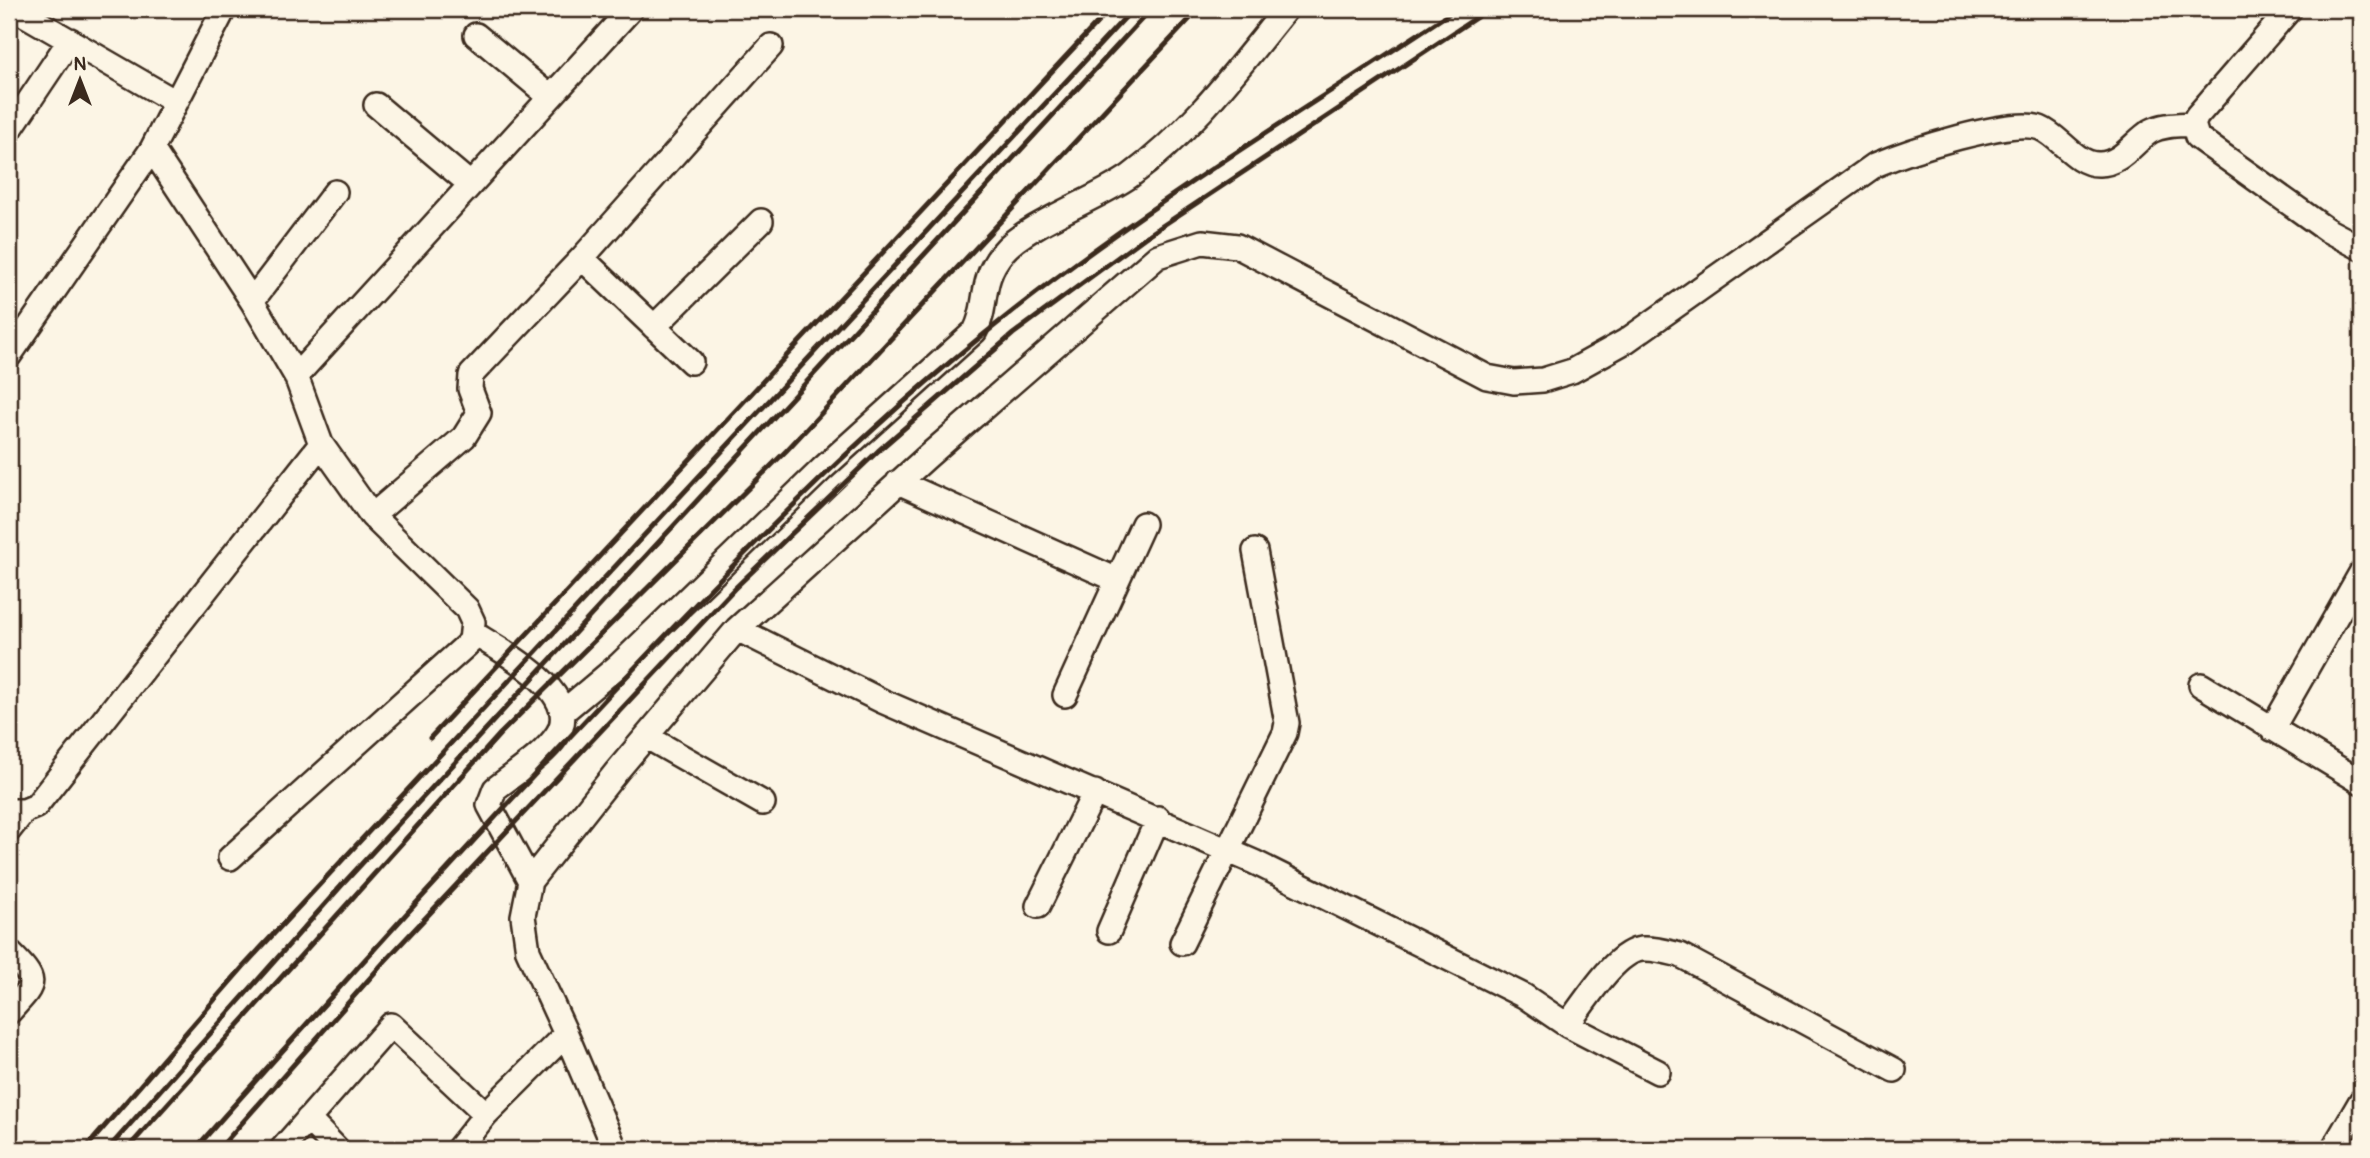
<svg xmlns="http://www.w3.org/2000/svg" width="2370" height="1158" viewBox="0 0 2370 1158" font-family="Pangolin,sans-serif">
	<rect width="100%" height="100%" fill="#fcf5e5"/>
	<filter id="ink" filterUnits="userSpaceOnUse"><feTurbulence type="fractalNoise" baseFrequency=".0143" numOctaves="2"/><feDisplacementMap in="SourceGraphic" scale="14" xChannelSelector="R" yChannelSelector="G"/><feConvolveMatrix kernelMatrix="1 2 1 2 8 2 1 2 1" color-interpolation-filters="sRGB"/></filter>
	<g filter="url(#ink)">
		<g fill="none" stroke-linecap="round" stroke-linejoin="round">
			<g stroke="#3b2a1e" stroke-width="28">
				<path id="minor" d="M15,9L174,101
					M2290,9L2197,116L2193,124L2197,137L2327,230L2361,248
					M476,35L549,96
					M376,105L470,184
					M9,131L70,40
					M152,149L252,301L296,376L321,444L372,516L467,609L473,622L471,641L230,858
					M582,258L691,362
					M252,301L335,192
					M654,327L761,221
					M9,356L152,149L224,9
					M296,376L631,9
					M898,482L1115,579
					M372,516L464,437L479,413L470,389L471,375L582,258L771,46
					M737,629L882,701L1254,862L1524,996L1567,1025L1658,1072
					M473,633C502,651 585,694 557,735C543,756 515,773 495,789L489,805L530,881
					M2201,685L2361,782
					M1065,695L1143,524
					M563,712L619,665L822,469L975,331C989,306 978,282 1003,252C1026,224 1098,199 1130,176C1194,129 1237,69 1286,9
					M2272,729L2361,573
					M647,737L763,803
					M9,811H24L36,806L321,444
					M9,830L24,811
					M1038,906L1095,792
					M1109,931L1158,818
					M1182,943L1285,733L1287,723L1255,551
					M9,952C39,982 37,982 9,1012
					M1567,1025C1584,1004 1615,951 1642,949C1655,948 1668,952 1680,955L1894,1070
					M566,1034L615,1149
					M308,1119L337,1149
					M282,1149L391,1025L486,1114L566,1034L528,951L523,916L530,881L617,771L737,629L928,456L1158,256L1202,242L1237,246L1487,377L1514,382L1543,380L1572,371L1626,341L1875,165C1906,152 2011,117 2040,128C2060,136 2075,164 2098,164C2121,165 2134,141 2151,131C2164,124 2179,125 2193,124
					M458,1149L486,1114
					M2333,1149L2361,1101"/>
			</g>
			<use href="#minor" stroke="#fcf5e5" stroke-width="23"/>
			<path stroke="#3b2a1e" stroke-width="5" d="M430,738L1110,9
				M85,1149L243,967L1133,9
				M108,1149L342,885L1151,9
				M127,1149L500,734L786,451L1199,9
				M195,1149C326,1001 459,855 594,711C723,574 854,436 1003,319C1146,205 1304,110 1456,9
				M219,1149L385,961L734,589L878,451L1013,334L1144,238L1489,9"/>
		</g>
	</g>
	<rect width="2370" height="1158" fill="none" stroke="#fcf5e5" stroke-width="35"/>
	<rect x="18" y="18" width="2335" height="1123" fill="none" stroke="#3b2a1e" stroke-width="2.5" filter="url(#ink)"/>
	<g transform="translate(80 80)" stroke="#fcf5e5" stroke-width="5" paint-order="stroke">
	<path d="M0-5L12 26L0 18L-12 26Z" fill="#3b2a1e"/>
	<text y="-10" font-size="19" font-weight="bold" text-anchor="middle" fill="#3b2a1e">N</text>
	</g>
</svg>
